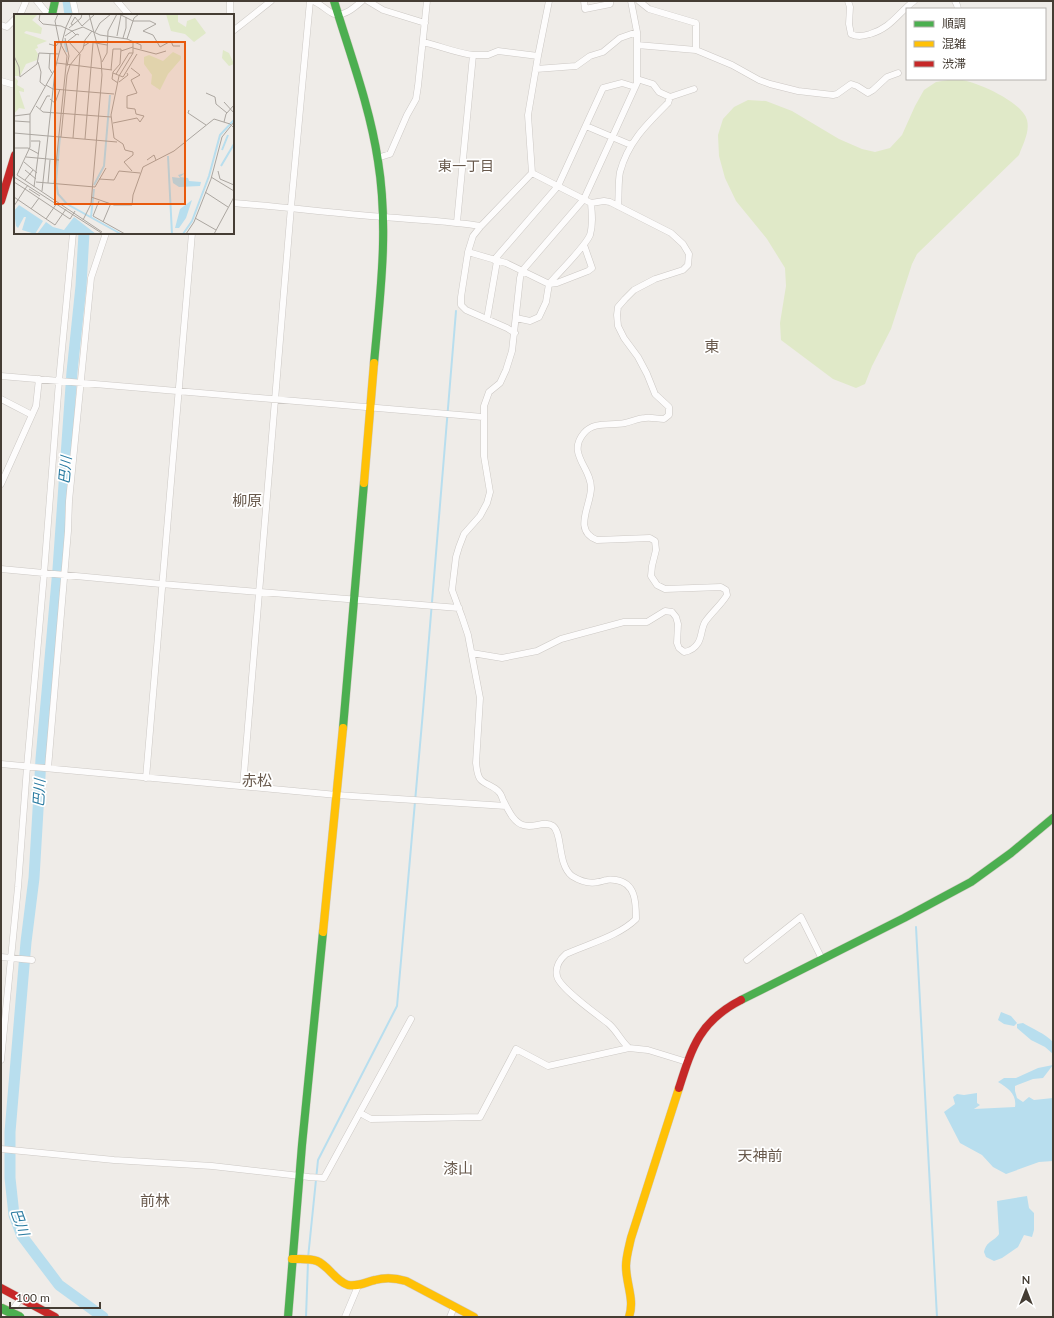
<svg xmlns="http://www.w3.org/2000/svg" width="1054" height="1318" viewBox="0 0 1054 1318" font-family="Lato,'Noto Sans JP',sans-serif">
	<rect width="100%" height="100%" fill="#efece8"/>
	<path fill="#e0e9c8" d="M954,79C972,79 1022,101 1027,120C1030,132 1023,144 1019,155L917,254L912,264L891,329L872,366L865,384L856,388L833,379L781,340L780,323L786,286L785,268L767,239L736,201L725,178L719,156L718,135L723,119L734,107L748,100L766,101L792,111L839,139L862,149L875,152L890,148L902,135L915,106L924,90L936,82Z"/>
	<path fill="#b8deee" d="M1001,1012L1011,1016L1017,1023L1014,1026L1004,1024L998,1020Z
		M1023,1023C1033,1029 1044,1033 1053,1042V1054L1045,1047L1031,1040L1017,1028V1024Z
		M1053,1065L1043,1078L1033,1079L1015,1086V1091L1017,1098L1023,1102L1029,1097L1034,1100L1053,1098V1161L1039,1162L1006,1174L993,1167L982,1155L960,1143L944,1112L955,1104L953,1097L957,1094L964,1095L977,1093V1103L980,1105L974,1109L1015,1107C1017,1094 1008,1088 998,1082L1004,1078H1016L1038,1068Z
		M1027,1196L1029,1208L1034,1213V1230L1032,1237L1024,1235L1018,1247L1002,1258L994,1261L986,1257L984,1252C987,1240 994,1242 999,1234L997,1201Z"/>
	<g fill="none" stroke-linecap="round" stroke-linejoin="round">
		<path stroke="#b8deee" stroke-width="2" d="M916,927L937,1317
			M308,1258L318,1160L397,1006L423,711L456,311
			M306,1317L308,1262"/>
		<path stroke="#b8deee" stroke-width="11" d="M68,1L70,15
			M84,233L81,286L72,372L58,569L41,759L34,878L26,942L10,1132V1178L14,1215L22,1236L59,1285L103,1317"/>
		<g stroke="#ccc8c4" stroke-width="7">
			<path id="street" d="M37,1L46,12L53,15
				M73,1L76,15
				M117,1L129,15
				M313,1C321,4 327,11 334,14C344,17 355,7 362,1
				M368,1L383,10L425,23
				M584,1L585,9L610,4V1
				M639,1L649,9L696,23V50
				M848,1L850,7L849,24L851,34C857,37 864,36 870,34C891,28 898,13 914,1
				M955,1L957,5L958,9
				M20,15L26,1
				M230,15V1
				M1,25L7,27L15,19
				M233,31L271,1
				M423,42C440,46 456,53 473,55
				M637,45L696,50L732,65L759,80L770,84L798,91L833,95L837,94L851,84L857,86L868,93L873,90L887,77L898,73
				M538,56L549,1
				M536,69L576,66L590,56L603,52L620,38L637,32
				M637,79L653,84L659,92L670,97L694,89
				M1,81L15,85
				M586,126L631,145
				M377,158L390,154L407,115L416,99L418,86L427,1
				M532,173L591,203
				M233,203C284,207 334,213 384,217C417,220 449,221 481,226
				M618,206C619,195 618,182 620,172C628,142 647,124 668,103L670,97
				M457,222L473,55H488L498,51L538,56L528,115L532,173L481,226L473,236L468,252L461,297V305L466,310L507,328L515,333
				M468,252L506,263L549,284C558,273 585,247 590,235C593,225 592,214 591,203L604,201L610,202L671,233L683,244L689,254L688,265L683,270L655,279L634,290L625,299L618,307L617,315L618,326L624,338L638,357L647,374L655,394L669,407V415L664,419C658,419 651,417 645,418C638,418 631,422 625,423C611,426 594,421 584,433C566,454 592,468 591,489C590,507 573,531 597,540L650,538L655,541L656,550L652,566L651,576L657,585L665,589L721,587L726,590L727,595C721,605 712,612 705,622C701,629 702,637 698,643C695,648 690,651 684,652L679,648L677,643L678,624L676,617L672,612L665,611L647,622H624L583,633L561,639L537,651L502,658L472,653
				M494,260L558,186L603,88L622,83L635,87
				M516,318L530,321L539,317L546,302L549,284L557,283L588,271L592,268L584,245
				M487,319L497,261
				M1,376L483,417
				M1,399L32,415
				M1,484L36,406L39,379
				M1,569L161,584L459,608
				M1,764L337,795L506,806
				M48,768L68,531L69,501L91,278L106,233
				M146,778L192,233
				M243,786L291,207L310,1
				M1,957L32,960
				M747,960L801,917L822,959
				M629,1048C621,1041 617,1031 609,1024C598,1015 559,988 557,976C555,967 560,959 566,954C588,944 619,936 636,919C636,903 636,883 616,880C613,880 610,879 607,880C604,880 601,882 598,882C589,884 580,881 572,876C557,864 563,834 553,826C544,820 533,829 523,825C513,822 508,809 503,800C502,797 501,794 499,792C494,786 486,785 481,780C477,776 477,769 476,763L480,698L468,635L462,617L452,590L456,557L459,547L464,534L480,516L487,503L490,492L484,456V406L489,392L500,383L506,370L512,351L520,278L522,271L584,199L637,83V32L631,1
				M1,1060L18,887L27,767L44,574L59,381L73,233
				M360,1113L371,1119L480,1117L516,1049L548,1066L629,1048L648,1050L687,1062
				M1,1149L114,1160L212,1166L309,1177L324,1178L411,1019
				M10,1314L20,1299
				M1,1315L5,1317
				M345,1317L358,1286
				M450,1317L454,1307"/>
		</g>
		<g stroke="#d0cac0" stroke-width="9">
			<path id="fast" d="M334,1C350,54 370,107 378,161C389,229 380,296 374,363
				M52,15L55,1
				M343,728L364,483
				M741,1000L904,918L971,882L1011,853L1053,818
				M288,1317L302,1145L323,932"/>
		</g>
		<g stroke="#d0cac0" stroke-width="9">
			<path id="slow" d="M364,483L374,363
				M323,932L343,728
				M292,1259C300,1259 309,1258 317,1261C329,1266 335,1281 348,1285C358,1287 366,1282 375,1280C386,1277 396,1278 406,1281L474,1317
				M629,1317C635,1300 626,1284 626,1266C626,1257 629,1247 631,1238L679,1088"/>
		</g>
		<g stroke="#d0cac0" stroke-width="9">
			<path id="jam" d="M1,201L15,155
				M679,1088C692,1047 700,1021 741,1000
				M1,1288L55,1317"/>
		</g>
		<use href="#street" stroke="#fdfcfc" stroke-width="6"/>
		<use href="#fast" stroke="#4caf50" stroke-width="8"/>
		<use href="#slow" stroke="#ffc107" stroke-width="8"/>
		<use href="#jam" stroke="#c62828" stroke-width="8"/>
		<g stroke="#c7b6a3" stroke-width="10" stroke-linecap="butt">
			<path id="fast-bridge" d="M1,1308L20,1317"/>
		</g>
		<use href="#fast-bridge" stroke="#4caf50" stroke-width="9"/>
	</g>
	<g text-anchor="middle" stroke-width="3.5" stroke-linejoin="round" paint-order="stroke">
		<g font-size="14" fill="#68594c" stroke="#fff">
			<text x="466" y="171">東一丁目</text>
		</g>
		<g font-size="14" font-style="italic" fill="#2a7ba1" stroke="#fff">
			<text transform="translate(65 470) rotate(-85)" y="5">巴川</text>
			<text transform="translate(39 793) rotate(-87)" y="5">巴川</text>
			<text transform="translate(20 1222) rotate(70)" y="5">巴川</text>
		</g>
		<g font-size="15" fill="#68594c" stroke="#fff">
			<text x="712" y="352">東</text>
			<text x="247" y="506">柳原</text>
			<text x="257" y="786">赤松</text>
			<text x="760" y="1161">天神前</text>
			<text x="458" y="1174">漆山</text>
			<text x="155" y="1206">前林</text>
		</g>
	</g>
	<g transform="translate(14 14)">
		<rect width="220" height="220" fill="#efece8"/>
		<path d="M0,0H24L18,6L28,14L27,20L12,17L10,19L33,27L23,31L24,34L21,35L24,40L23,46L12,50L6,62H0ZM152,0H164V8L172,13L173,7L181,4L192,19L180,28L171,20L157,17ZM209,36L215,39L220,50L215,52L208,44ZM159,38L167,42V45L154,60L146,76L137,70L138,61L130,50V43L135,41L149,47ZM0,62L4,67L3,71L10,75V78L5,77L11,95L5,94L0,100Z" fill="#e0e9c8"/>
		<path d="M171,159L166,163L174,164L175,167L187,168L186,172L165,173L159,169L158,163L166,164L164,161ZM178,186L172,204L165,214H161L166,195ZM5,191L29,207L21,220L8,216L12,203H10L4,214L2,212L0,197ZM60,203L82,220H23L32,208L39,213L50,216Z" fill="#b8deee"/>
		<path fill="none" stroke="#b8deee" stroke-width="2" d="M50,26L53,38M46,122L42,168L44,180L53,190L107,220M208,136L214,121M154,142L158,220M207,152L220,130M80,171L90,152L96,81M77,203L80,175M169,220L178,207L195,162L206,121L220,106"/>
		<path fill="none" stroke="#aba6a0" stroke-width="1" d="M26,0L25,6L29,10L47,12L58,17L69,13L86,21L113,25L127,31V35M58,0L52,13L41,55L16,100V133L3,161L88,218M105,0L119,7H136L142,10L129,17L139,21L146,33L157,27L159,32H166M59,11L57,10L61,3L68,12M68,12L81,0M55,14L67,4L68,0M81,18L86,9L97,0M65,21L63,20L54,27L66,40M51,22L58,17L62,21M103,22L107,1M51,24L55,42L53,52M109,24L112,14V3M113,25L120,4L125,0M35,30L42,32L45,28M70,32L76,28L93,31M119,34L142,40L152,37M107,37L119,33M36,39L35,54L38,59M0,42L5,53L6,63L23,50L25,39L45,40M24,48L27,58L26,68L31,72M88,48L93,39L94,17L103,0M43,49L98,56M97,56L99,35H107L106,50L99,58L98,65L104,69M99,59L109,63L123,40M102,60L115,39H119M105,68L114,61L113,59M32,71L39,75L100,80M192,79L201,83L202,90L213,99M36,85L41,89L46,75M210,88L220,99M22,92L29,98L97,103M26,95L33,82H36M175,96L174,99L192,111M0,102L16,100M1,107L16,108M210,108L212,100L220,91M99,109L123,104L126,108L130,102L122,100L121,95L113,94V82L123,79L117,66L126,61L117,54M0,119L103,128M47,123L53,61L56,51L69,35L71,26L78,17M59,124L66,40M71,125L79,29M17,127H26L20,173M0,134H14L25,140M12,143L45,146M133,146L140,141L142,146M10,148L23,159M11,156L22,165M118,157L110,148L119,141V138L111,136L109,130L100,124L97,101L105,62L119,39V28M204,157L206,165L220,171M0,163L89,220M197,163L220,177M85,165L100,166L105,157L126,159M11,166L19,156M0,168L11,175L0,192M22,168L81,173L92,154M34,169L36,146M40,170L53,42L45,27L41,7L44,0M14,171L11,175L56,205L61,197M15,175L26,182M28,177L41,57M191,178L214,193M0,183L41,211L52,195M77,183L100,191H118L119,181L129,153L160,137L200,105L216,110L220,114M85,187L79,202L111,220M17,195L25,184M181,204L202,216M32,205L43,189M69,206L77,190L88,61L87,45L75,0M89,208L97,189M172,220L180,208L197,165L208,123L220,108M200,220L220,183"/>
		<path fill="#e8590c" fill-opacity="0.15" stroke="#e8590c" stroke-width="2" d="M41,28H171V190H41Z"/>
		<rect width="220" height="220" fill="none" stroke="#453d34" stroke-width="2"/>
	</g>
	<rect width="1054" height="1318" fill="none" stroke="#453d34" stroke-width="4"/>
	<rect x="906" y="8" width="140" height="72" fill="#ffffff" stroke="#b5b1ae"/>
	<rect x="914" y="21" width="20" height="6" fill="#4caf50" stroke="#b5b1ae"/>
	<text x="942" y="28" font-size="12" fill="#453d34">順調</text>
	<rect x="914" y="41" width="20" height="6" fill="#ffc107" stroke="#b5b1ae"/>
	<text x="942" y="48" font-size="12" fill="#453d34">混雑</text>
	<rect x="914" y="61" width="20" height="6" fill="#c62828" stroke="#b5b1ae"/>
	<text x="942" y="68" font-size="12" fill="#453d34">渋滞</text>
	<g transform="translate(1026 1290)" stroke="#ffffff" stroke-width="3" paint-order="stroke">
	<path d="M0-3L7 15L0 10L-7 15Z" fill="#453d34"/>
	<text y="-6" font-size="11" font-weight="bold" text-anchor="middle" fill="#453d34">N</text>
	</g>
	<path d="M10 1302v6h90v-6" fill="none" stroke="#453d34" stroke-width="2"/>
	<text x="16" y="1302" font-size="12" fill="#453d34" stroke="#ffffff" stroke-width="3" paint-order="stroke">100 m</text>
</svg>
